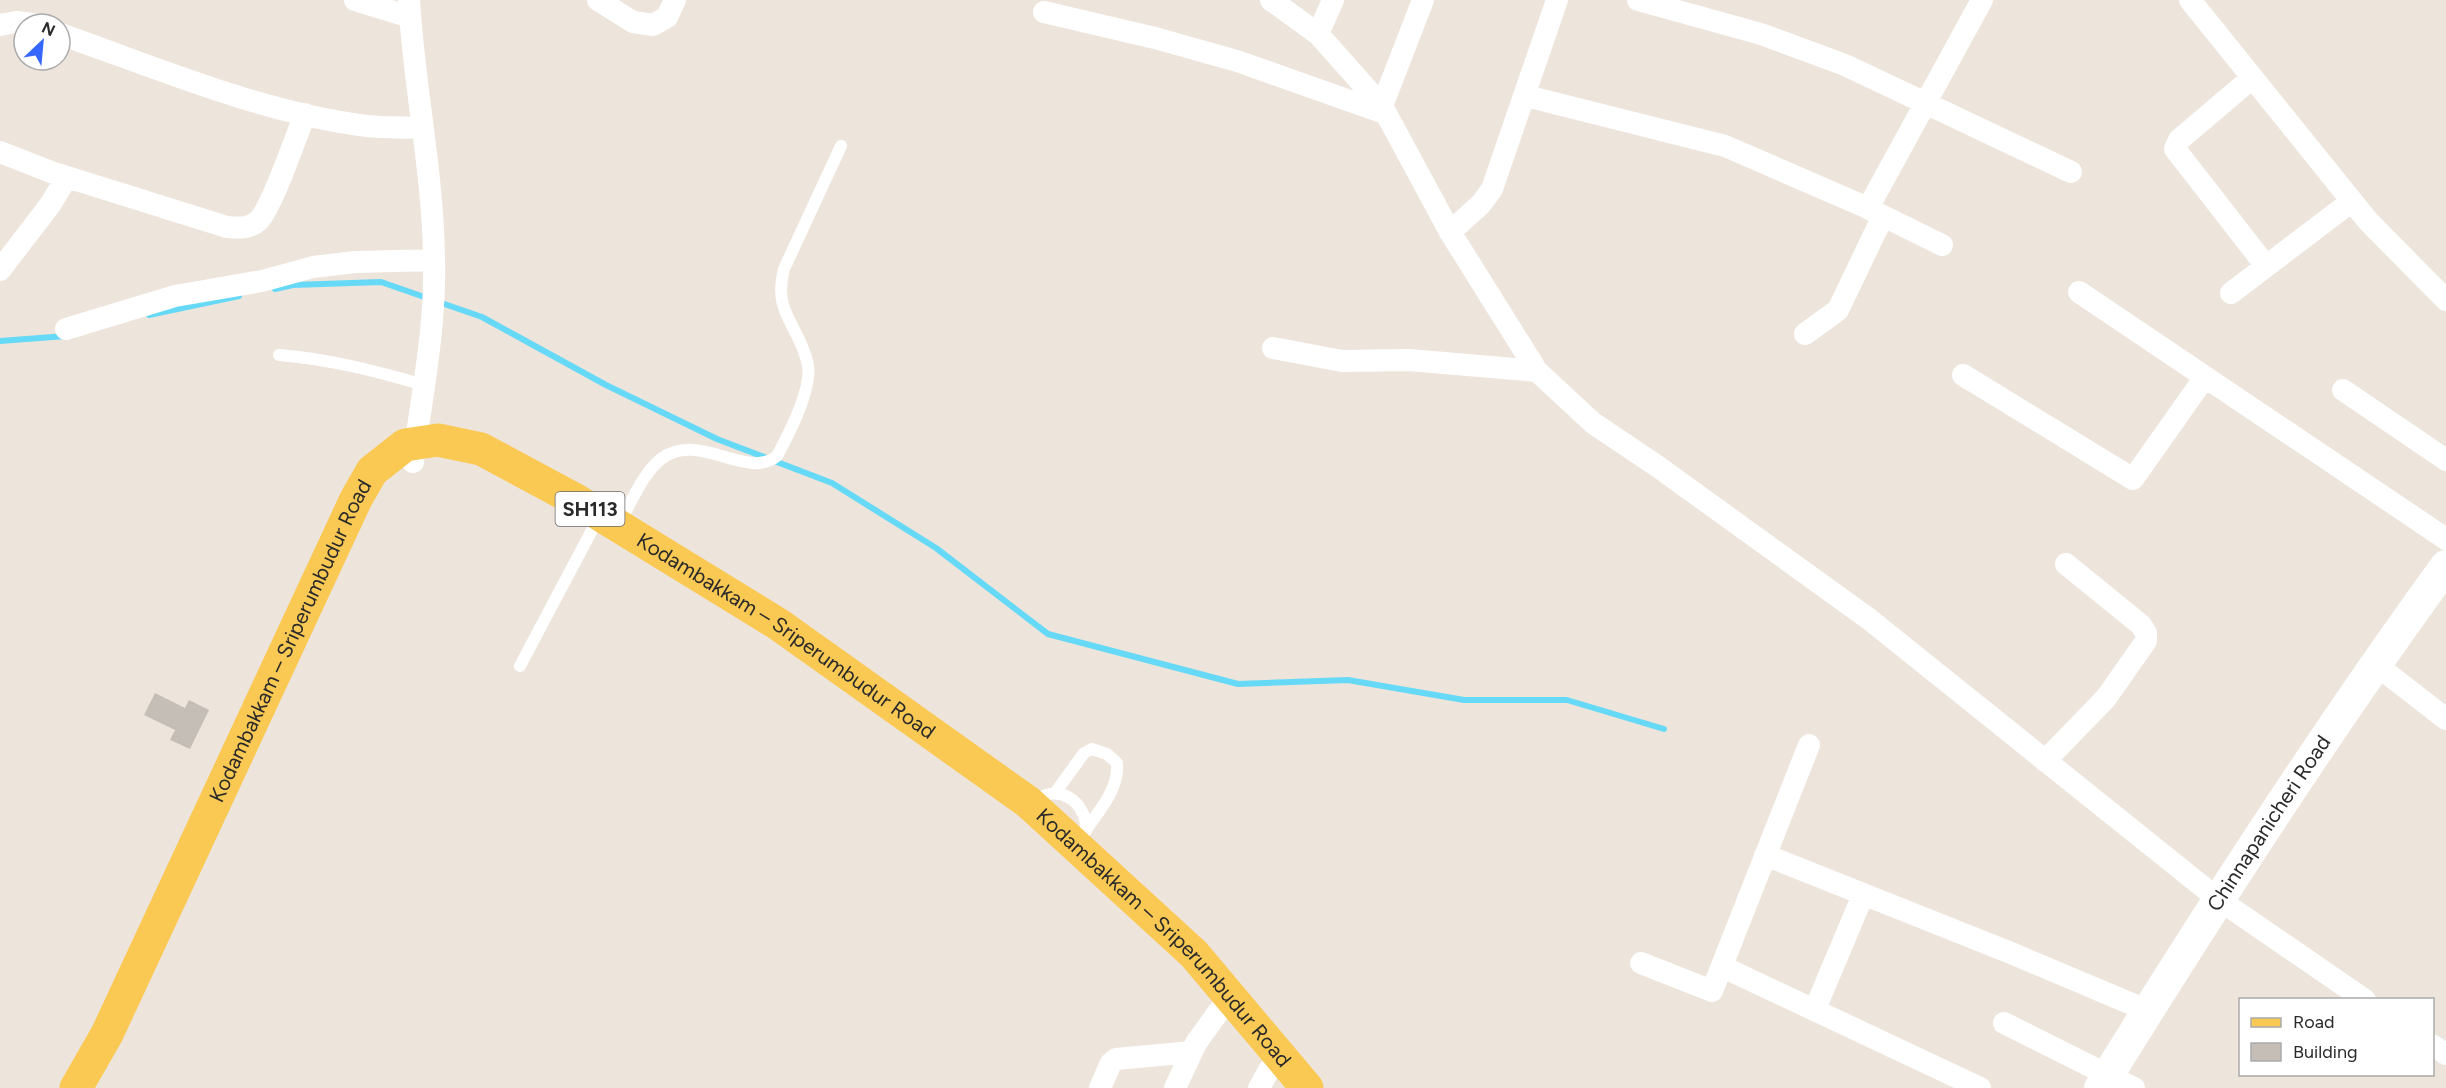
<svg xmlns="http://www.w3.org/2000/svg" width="2446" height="1088" viewBox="0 0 2446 1088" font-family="Figtree,sans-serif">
	<rect width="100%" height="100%" fill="#ede4db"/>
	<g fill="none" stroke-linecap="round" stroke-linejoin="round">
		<path stroke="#66d9f7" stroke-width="6" d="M275,289L293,285L381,282L482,317L606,385L717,439L832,483L936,548L1048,634L1238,684L1348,680L1464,700H1567L1664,729
			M149,315L239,296
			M0,341L66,336"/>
	</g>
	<path fill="#c5beb7" d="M155,693L185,708L189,700L209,710L190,749L170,740L175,730L144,715Z"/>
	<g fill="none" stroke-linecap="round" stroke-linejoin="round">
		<path stroke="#fff" stroke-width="12" d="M279,355C329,359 376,371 424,385
			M618,525C631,504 642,474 661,459C698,430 747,481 777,456C789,434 812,390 808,365C800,325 772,314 784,269L841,146
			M520,666L592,530
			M1055,793L1084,753L1092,749L1107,754L1117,763C1119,789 1100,809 1086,830
			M1032,804C1055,780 1088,801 1086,831"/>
		<path stroke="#fff" stroke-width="22" d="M355,0L410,17
			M409,0C414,87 433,172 434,258C436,327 422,394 413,462
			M598,0L633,22L653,25L667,17L675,0
			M1271,0L1318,34L1382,106L1450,232L1537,371L1593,423L1657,466L1869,619L2218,899L2365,1000
			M1638,0L1761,34L1845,65L2071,172
			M2190,0L2368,221L2446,300
			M1044,12L1155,38L1237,61L1384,113
			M0,25L16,22L32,24
			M60,34C160,69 262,113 367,126C385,128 404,127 422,128
			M1318,34L1333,0
			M2252,78L2179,140L2175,149L2266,266
			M1526,96L1725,146L1868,208L1982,0
			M1382,106L1423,0
			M0,152L51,172L227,227C238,228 249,229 258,221C272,208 296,136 305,114
			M1869,209L1942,245
			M1450,232L1481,204L1492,189L1557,0
			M0,270L50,205L67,177
			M2079,292L2446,539
			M2231,293L2352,201
			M66,329L175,296L262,281L313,267L355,262L434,260
			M1805,334L1838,310L1883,216
			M1273,348L1342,361L1409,360L1537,371
			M1963,375L2133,479L2205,377
			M2343,390L2446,460
			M2375,664L2446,719
			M2045,761L2106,698L2146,641V633L2141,625L2066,564
			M1765,855L2011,953L2146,1010
			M1641,963L1712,991L1809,745
			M1723,967L1980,1088
			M1815,1009L1863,895
			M2004,1023L2134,1088
			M2432,1045L2446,1054
			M1100,1088L1111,1063L1116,1059L1192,1052
			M1175,1088L1196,1043L1219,1011
			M1259,1088L1269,1070"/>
		<path stroke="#fff" stroke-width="32" id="s1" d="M2100,1088C2210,910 2323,735 2446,566"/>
		<path stroke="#fac953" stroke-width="33" id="s2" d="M76,1088L107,1034L356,499L372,471L405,445L438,440L481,449L576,500L778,624L1028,802L1194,954L1307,1088"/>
	</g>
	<g text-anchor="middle" stroke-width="5" stroke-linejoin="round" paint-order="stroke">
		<rect fill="#fff" stroke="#6a6a6a" stroke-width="1.5" x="555.5" y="492" width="69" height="34" rx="4.5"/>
		<g font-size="20" font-weight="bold" fill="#2a2a2a">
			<text x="590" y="516">SH113</text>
		</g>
		<g font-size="21" fill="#2a2a2a" stroke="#fff">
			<text dy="7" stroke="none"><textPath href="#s2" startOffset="1162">Kodambakkam – Sriperumbudur Road</textPath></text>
			<text dy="7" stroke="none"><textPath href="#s2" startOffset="496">Kodambakkam – Sriperumbudur Road</textPath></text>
			<text dy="7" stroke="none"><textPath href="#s1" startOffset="314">Chinnapanicheri Road</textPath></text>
			<text dy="7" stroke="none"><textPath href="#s2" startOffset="1648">Kodambakkam – Sriperumbudur Road</textPath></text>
		</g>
	</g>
	<rect x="2239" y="998" width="195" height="78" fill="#ffffff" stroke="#aaaaaa" stroke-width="1.5"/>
	<rect x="2251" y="1018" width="30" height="9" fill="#fac953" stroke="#aaaaaa" stroke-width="1.5"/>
	<text x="2293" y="1028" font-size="18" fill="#2a2a2a">Road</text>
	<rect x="2251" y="1043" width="30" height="18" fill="#c5beb7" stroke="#aaaaaa" stroke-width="1.5"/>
	<text x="2293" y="1058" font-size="18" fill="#2a2a2a">Building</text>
	<g transform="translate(42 42) rotate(26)"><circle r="28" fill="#ffffff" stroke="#aaaaaa" stroke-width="1.5"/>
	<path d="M0-4.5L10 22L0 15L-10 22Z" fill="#3667ff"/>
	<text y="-9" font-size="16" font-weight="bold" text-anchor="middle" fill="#2a2a2a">N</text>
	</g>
</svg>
